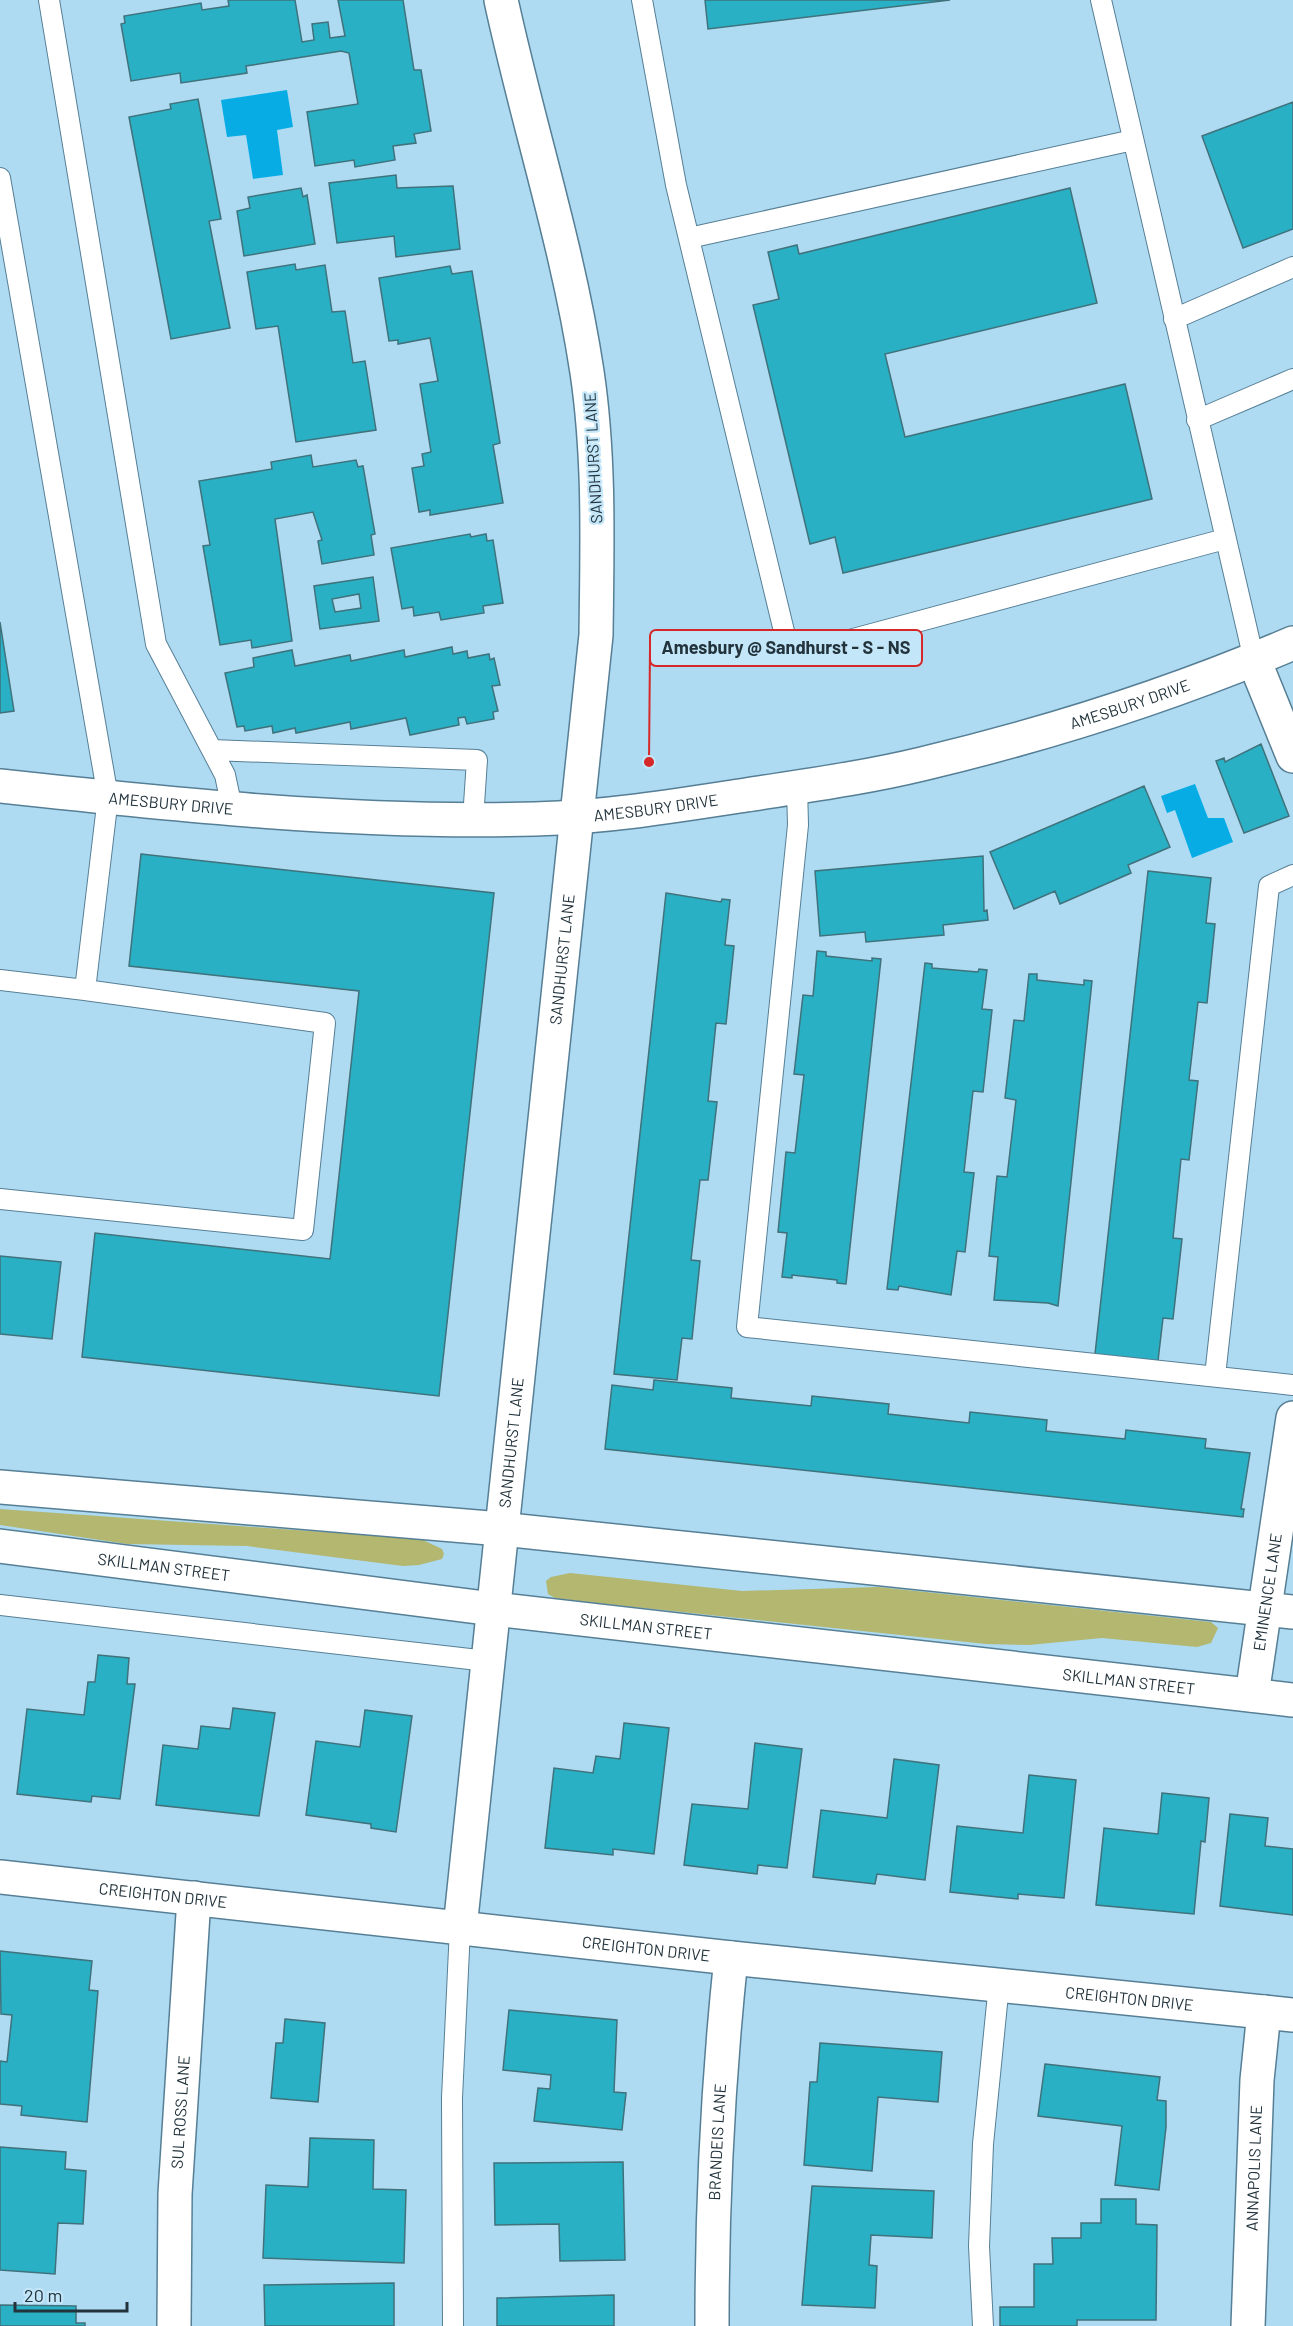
<svg xmlns="http://www.w3.org/2000/svg" width="1293" height="2326" viewBox="0 0 1293 2326" font-family="Barlow,sans-serif">
	<rect width="100%" height="100%" fill="#aedaf2"/>
	<path fill="#b3b76f" d="M0,1509L408,1538L423,1540L442,1549L444,1554L442,1559L419,1565L403,1566L247,1546L127,1544L0,1525Z
		M570,1573L742,1591L878,1587L1211,1622L1218,1628L1211,1643L1197,1647L1102,1638L1029,1645L986,1644L587,1602L555,1598L548,1594L546,1581L551,1577Z"/>
	<path fill="#07ace5" d="M287,90L293,127L277,130L283,175L253,179L246,135L227,137L221,100Z
		M1195,784L1208,818H1224L1233,842L1192,858L1175,810L1167,813L1161,796Z"/>
	<path fill="#2ab0c5" stroke="#3f727b" stroke-width="1.5" fill-rule="evenodd" d="M228,0H295L302,42L314,40L312,24L328,22L330,38L345,36L338,0H403L414,70H421L431,131L414,134L416,143L393,146L395,160L355,167L354,160L315,166L307,112L358,104L349,53L341,51L246,66L247,73L181,83L180,73L131,81L121,24L125,23L124,16L201,3L202,10L229,6Z
		M705,0H950L708,29Z
		M198,99L221,219L209,221L230,328L171,339L129,117L171,109L170,104Z
		M1293,102V229L1243,248L1202,136Z
		M396,175L397,188L453,186L460,249L396,257L394,236L337,243L329,183Z
		M301,188L303,197L307,195L315,244L244,256L237,211L250,208L248,197Z
		M1070,188L1097,303L885,354L905,437L1125,384L1152,499L843,573L835,537L810,544L753,305L779,299L768,252L797,245L799,254Z
		M295,264L296,270L325,265L332,312L345,311L353,363L365,361L376,430L296,442L278,326L256,329L247,272Z
		M450,266L452,274L472,271L500,443L493,445L503,503L430,515V510L419,512L412,468L424,466L422,454L431,452L420,384L438,381L430,338L398,344V340L389,341L379,278Z
		M311,455L313,467L356,460L358,467L363,466L375,534L371,535L374,555L322,564L318,541L322,540L313,512L275,519L292,641L252,648L251,640L220,645L203,546L210,545L199,481L272,469L271,462Z
		M470,534L471,537L486,534L487,541L493,540L503,603L483,606L484,613L441,620L439,612L414,616L413,607L402,609L391,548Z
		M373,577L379,621L320,629L314,586ZM359,594L361,608L335,612L332,599Z
		M0,622L14,711L0,713Z
		M452,647L453,654L467,651L468,658L489,654L490,660L494,658L500,685L492,686L498,711L493,712L494,719L467,724L465,717L458,718L459,725L410,735L406,718L351,729L350,722L296,733L295,728L273,733L272,726L245,731L244,726L237,727L225,673L254,667L253,658L292,650L295,666L350,655L351,661L404,650L405,657Z
		M1261,744L1289,816L1244,833L1216,761L1224,758L1225,762Z
		M1144,786L1170,847L1128,865L1131,873L1060,904L1055,891L1014,909L990,852Z
		M141,854L494,893L439,1396L82,1357L95,1233L330,1259L359,991L129,966Z
		M983,856L984,911L987,910L988,920L943,925L944,935L866,942L865,932L820,936L815,871Z
		M1148,871L1211,878L1206,923L1215,924L1207,1003L1198,1002L1189,1080L1198,1081L1189,1160L1181,1159L1173,1238L1182,1239L1173,1319L1163,1318L1158,1361L1095,1354Z
		M666,893L721,902L722,899L730,900L725,945L734,946L726,1024L716,1023L708,1101L717,1102L708,1180H700L691,1260L700,1261L692,1339L682,1338L677,1380L614,1374Z
		M817,951L826,952V956L872,961V958L881,959L846,1284L837,1283V1280L792,1275V1278L782,1277L787,1233L778,1232L786,1152L795,1153L804,1075L794,1074L803,995L813,996Z
		M925,963L932,964V968L978,972L979,969L987,970L982,1009L992,1010L983,1092L973,1091L964,1172L974,1173L965,1252L957,1251L951,1295L899,1286L898,1290L887,1289Z
		M1029,974H1037V980L1084,985V980L1092,981L1058,1306L1048,1303L994,1300L998,1257L989,1256L997,1176L1007,1177L1016,1100L1005,1098L1014,1020L1024,1021Z
		M0,1256L61,1262L52,1339L0,1334Z
		M654,1380L732,1388L731,1398L811,1406L812,1396L889,1404L888,1414L969,1423L970,1412L1047,1420L1046,1431L1125,1439L1126,1430L1206,1439L1205,1448L1250,1453L1241,1509H1244L1243,1517L605,1449L612,1385L653,1390Z
		M98,1655L129,1658L127,1684H135L120,1799L92,1796L91,1802L17,1794L27,1709L84,1715L88,1682H95Z
		M233,1708L275,1713L259,1816L156,1805L163,1745L198,1749L201,1726L230,1729Z
		M365,1710L412,1716L396,1832L371,1828V1824L306,1815L316,1741L360,1747Z
		M624,1723L669,1728L654,1854L613,1849V1855L545,1848L554,1768L593,1773L596,1756L620,1759Z
		M755,1743L802,1749L787,1868L758,1865L757,1874L684,1865L692,1804L748,1809Z
		M894,1759L939,1765L925,1880L877,1874L875,1884L813,1877L821,1810L887,1818Z
		M1029,1775L1076,1780L1064,1898L1018,1894V1899L950,1892L957,1826L1023,1833Z
		M1162,1793L1209,1798L1205,1842L1201,1841L1194,1914L1096,1905L1104,1828L1158,1834Z
		M1230,1814L1268,1818L1265,1846L1293,1849V1915L1220,1906Z
		M0,1951L92,1961L89,1990L98,1991L87,2122L21,2115L22,2106L0,2104V2061L7,2062L12,2015L1,2014Z
		M509,2010L617,2020L614,2092L626,2093L622,2130L534,2121L538,2088L550,2089L551,2075L503,2070Z
		M285,2019L325,2023L318,2102L271,2098L276,2043H283Z
		M820,2043L942,2052L938,2102L878,2097L872,2171L804,2165L810,2082H817Z
		M1045,2064L1160,2077L1157,2100L1166,2101V2127L1159,2190L1115,2185L1122,2126L1038,2116Z
		M310,2138L374,2140L373,2189L406,2190L404,2263L263,2258L266,2185L308,2187Z
		M0,2147L66,2152L65,2169L86,2171L83,2224L58,2223L55,2274L0,2270Z
		M623,2162L625,2260L560,2261L559,2224L495,2225L494,2163Z
		M812,2186L934,2191L932,2238L871,2235L869,2265L877,2266L875,2308L802,2305Z
		M1101,2199H1136V2224L1157,2225L1156,2320H1077V2326H1000V2307H1034V2264H1053L1052,2238H1081V2223H1101Z
		M394,2283V2326H265L264,2285Z
		M614,2295V2326H497V2298Z
		M0,2305L76,2306V2323H85V2326H0Z"/>
	<g fill="none" stroke-linecap="round" stroke-linejoin="round">
		<g stroke="#567f95" stroke-width="22">
			<path id="lane" d="M49,0L156,644L225,775L232,808
				M642,0L676,185L790,656L1225,539
				M1101,0L1254,660
				M0,178L108,797L85,990L0,980
				M689,238L1133,140
				M1174,319L1293,267
				M1197,420L1293,379
				M212,750L477,760L473,819
				M797,787L798,825L747,1327L1293,1385
				M0,1199L303,1230L325,1023L85,990
				M1215,1376L1269,886L1293,875
				M0,1605L487,1661
				M453,2326L452,2098L460,1928
				M983,2326L979,2246L983,2144L999,1984"/>
		</g>
		<g stroke="#567f95" stroke-width="36">
			<g id="street">
				<path d="M1254,660L1293,756"/>
				<path id="s1" d="M0,786C175,805 359,824 535,819C606,817 675,806 746,795C804,786 864,778 922,764C1048,734 1174,694 1293,643"/>
				<path id="s2" d="M1252,1695L1293,1418"/>
				<path id="s3" d="M0,1877L731,1958L1293,2015"/>
				<path id="s4" d="M460,1928L596,635C597,548 600,459 587,372C568,246 528,125 501,0"/>
				<path id="s5" d="M174,2326L175,2194L194,1898"/>
				<path id="s6" d="M712,2326C712,2203 718,2080 731,1958"/>
				<path id="s7" d="M1248,2326L1257,2080L1264,2012"/>
			</g>
		</g>
		<g stroke="#567f95" stroke-width="36">
			<g id="secondary">
				<path d="M0,1487L501,1529L1293,1612"/>
				<path id="s8" d="M0,1546L493,1609L1293,1700"/>
			</g>
		</g>
		<use href="#lane" stroke="#fff" stroke-width="20"/>
		<use href="#street" stroke="#fff" stroke-width="33"/>
		<use href="#secondary" stroke="#fff" stroke-width="33"/>
	</g>
	<g text-anchor="middle" stroke-width="4.5" stroke-linejoin="round" paint-order="stroke">
		<g font-size="16" fill="#22333c" stroke="#c3e6f9">
			<text transform="translate(593 458) rotate(-93)" y="6">SANDHURST LANE</text>
			<text dy="6" stroke="none"><textPath href="#s1" startOffset="1144">AMESBURY DRIVE</textPath></text>
			<text dy="6" stroke="none"><textPath href="#s1" startOffset="172">AMESBURY DRIVE</textPath></text>
			<text dy="6" stroke="none"><textPath href="#s1" startOffset="658">AMESBURY DRIVE</textPath></text>
			<text dy="6" stroke="none"><textPath href="#s4" startOffset="974">SANDHURST LANE</textPath></text>
			<text dy="6" stroke="none"><textPath href="#s4" startOffset="488">SANDHURST LANE</textPath></text>
			<text dy="6" stroke="none"><textPath href="#s8" startOffset="165">SKILLMAN STREET</textPath></text>
			<text dy="6" stroke="none"><textPath href="#s2" startOffset="104">EMINENCE LANE</textPath></text>
			<text dy="6" stroke="none"><textPath href="#s8" startOffset="651">SKILLMAN STREET</textPath></text>
			<text dy="6" stroke="none"><textPath href="#s8" startOffset="1137">SKILLMAN STREET</textPath></text>
			<text dy="6" stroke="none"><textPath href="#s3" startOffset="164">CREIGHTON DRIVE</textPath></text>
			<text dy="6" stroke="none"><textPath href="#s3" startOffset="650">CREIGHTON DRIVE</textPath></text>
			<text dy="6" stroke="none"><textPath href="#s3" startOffset="1136">CREIGHTON DRIVE</textPath></text>
			<text dy="6" stroke="none"><textPath href="#s5" startOffset="214">SUL ROSS LANE</textPath></text>
			<text dy="6" stroke="none"><textPath href="#s6" startOffset="184">BRANDEIS LANE</textPath></text>
			<text dy="6" stroke="none"><textPath href="#s7" startOffset="158">ANNAPOLIS LANE</textPath></text>
		</g>
	</g>
	<path fill="none" stroke="#d62828" stroke-width="2" d="M649 762L650 648"/>
	<circle fill="#d62828" stroke="#c3e6f9" stroke-width="2" cx="649" cy="762" r="6"/>
	<rect fill="#c3e6f9" stroke="#d62828" stroke-width="2" x="650" y="630" width="272" height="36" rx="6"/>
	<g font-size="18" text-anchor="middle" font-weight="bold" fill="#22333c">
		<text x="786" y="654">Amesbury @ Sandhurst - S - NS</text>
	</g>
	<path d="M15 2302v9h112v-9" fill="none" stroke="#22333c" stroke-width="3"/>
	<text x="24" y="2302" font-size="18" fill="#22333c" stroke="#c3e6f9" stroke-width="4.5" paint-order="stroke">20 m</text>
</svg>
